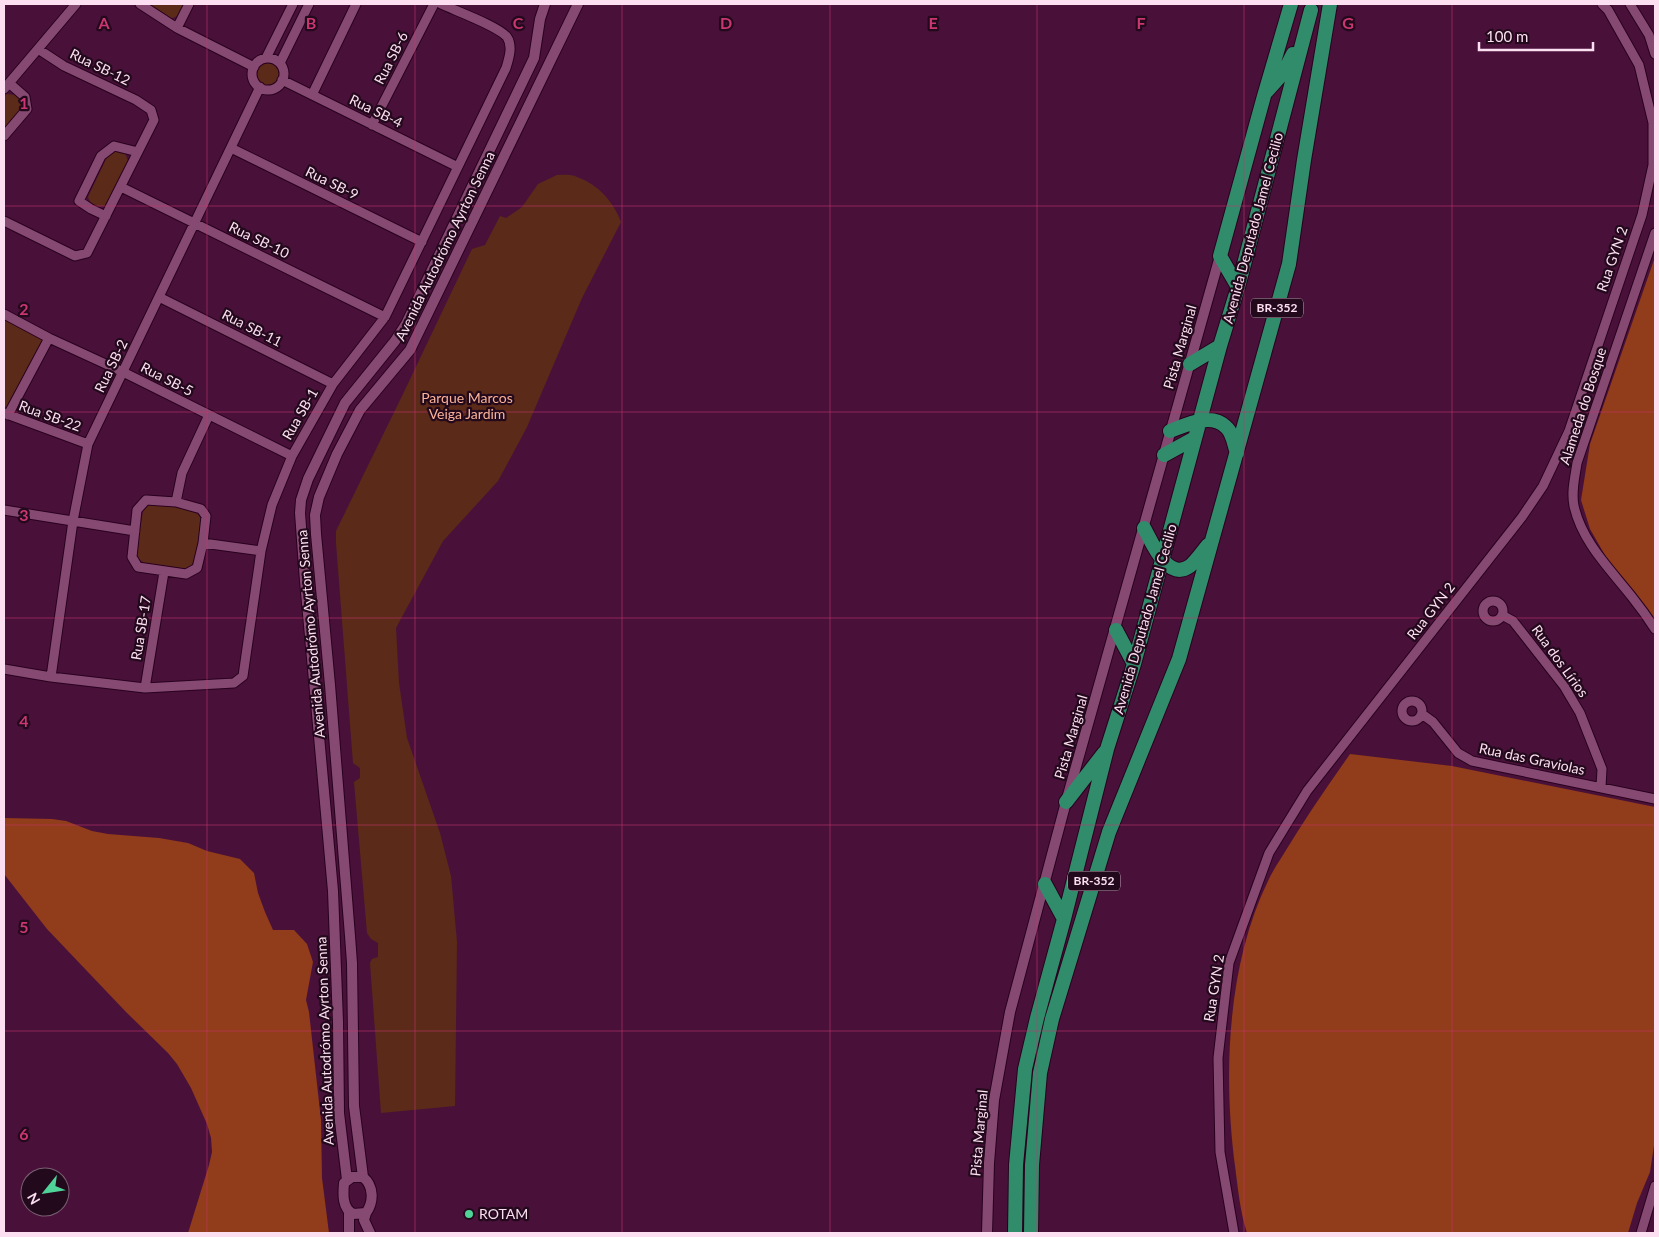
<svg xmlns="http://www.w3.org/2000/svg" width="1659" height="1237" viewBox="0 0 1659 1237" font-family="Lato,sans-serif">
	<rect width="100%" height="100%" fill="#49113a"/>
	<path fill="#5c2a18" d="M150,4H186C182,11 179,18 170,18Z
		M256 74a12 12 0 1 1 24 0a12 12 0 1 1-24 0Z
		M6,94L16,95C21,99 23,103 22,109L4,130V97Z
		M116,150L125,153L128,161L108,204C99,209 91,206 88,197L108,155Z
		M557,175C563,175 571,174 577,177C599,185 613,201 621,222L582,298L527,427L498,481L443,541L396,628L399,683L407,738L440,833L451,876L457,942L455,1106L381,1113L370,963L372,959L378,957V943L371,939L367,933L354,782L360,778V768L353,763L336,543V531L403,394L472,249L485,245L500,216L506,218L522,207L538,184Z
		M4,316L42,339V341L8,406L4,408Z
		M153,503L196,511L202,520C200,536 201,560 187,569L144,563L138,558L136,553L143,511L147,506Z"/>
	<path fill="#913c1a" d="M1655,257V619L1606,557L1590,529L1581,500L1590,444Z
		M1350,754L1452,766L1655,807V1139L1650,1172L1637,1203L1628,1233H1247C1240,1211 1238,1189 1235,1166C1223,1075 1227,965 1268,881C1272,872 1278,863 1283,855C1304,820 1327,787 1350,754Z
		M4,818L52,819L66,821L92,831L108,834L159,838L188,843L207,851L240,859L254,873L258,893L265,912L273,930H294L307,944L313,962L306,1000L309,1012L321,1120L322,1178L329,1233H188L209,1165L212,1152L211,1138L207,1124L191,1088L177,1064L168,1053L126,1012L47,929L4,874Z"/>
	<g fill="none" stroke-linecap="round" stroke-linejoin="round">
		<g stroke="#29011e" stroke-width="11">
			<path id="minor" d="M140,4L177,28L254,67
				M1630,4L1649,35L1655,54
				M177,28L189,4
				M266,58L293,4
				M252 74a16 16 0 1 1 32 0a16 16 0 1 1-32 0Z
				M280,63L309,4
				M282,80L458,167
				M4,89L76,4
				M312,95L356,4
				M372,125L434,4
				M4,136L27,109L25,97L9,83
				M231,148L422,242
				M121,187L385,317
				M106,216L91,209L79,201L101,156L114,146L138,152
				M4,221L75,256L87,253L154,120L151,110L136,100L64,66L38,49
				M1655,233L1577,463C1575,477 1571,491 1574,506C1582,542 1610,569 1632,597C1640,607 1648,618 1655,629
				M159,297L333,384
				M4,314L49,338L123,372L292,456
				M4,413L88,444
				M8,415L49,338
				M146,500L176,502L201,509L206,516L203,543L197,568L186,574L138,567L132,557L137,510Z
				M176,502L182,473L209,415
				M4,510L135,531
				M203,543L261,551
				M1483 611a10 10 0 1 1 20 0a10 10 0 1 1-20 0Z
				M1502,615L1513,621L1564,686L1580,713L1602,769L1601,787
				M4,669L51,677L145,688L234,683L243,676L261,551L272,505L292,456L333,384L385,317L506,68C509,58 513,46 507,37C498,26 456,11 441,4
				M51,677L73,521L88,444L260,87
				M145,688L164,572
				M1402 711a10 10 0 1 1 20 0a10 10 0 1 1-20 0Z
				M1422,714L1433,722L1458,753L1472,761L1655,799
				M1234,1233L1220,1152L1218,1058L1229,963L1269,853L1307,791L1522,517L1543,486L1569,431L1642,215L1653,165V123L1639,65L1608,10L1602,4
				M1641,1233L1655,1186"/>
		</g>
		<g stroke="#29011e" stroke-width="12">
			<path id="tertiary" d="M352,1177H363C374,1186 374,1202 366,1213L353,1214C342,1208 343,1194 344,1183Z
				M363,1177L354,1106L352,963L350,936L330,685L316,534L315,515L319,497L337,454L360,410L410,350L578,4
				M347,1180L339,1113L338,1022L333,891L305,581L300,513L301,500L308,479L345,403L395,341L406,324L534,58L540,19L545,4
				M366,1213L364,1220L370,1233
				M349,1233V1212
				M987,1233L989,1163L994,1100L1010,1012L1066,802L1220,256"/>
		</g>
		<g stroke="#29011e" stroke-width="16">
			<path id="trunk" d="M1267,91L1284,72L1293,54
				M1238,287L1220,256L1264,96L1291,4
				M1190,364L1220,346
				M1170,431C1186,425 1211,412 1226,427C1233,433 1234,445 1237,453
				M1164,455L1195,438
				M1144,528C1152,542 1167,582 1190,566C1197,560 1202,552 1208,545
				M1116,630L1134,664
				M1066,802L1104,753
				M1045,884L1064,919
				M1015,1233L1016,1165L1025,1069L1037,1018L1064,919L1107,749L1134,664L1220,346L1238,287L1311,10
				M1031,1233L1032,1165L1040,1073L1052,1019L1109,832L1179,659L1289,264L1304,160L1330,4"/>
		</g>
		<use href="#minor" stroke="#864972" stroke-width="9"/>
		<use href="#tertiary" stroke="#864972" stroke-width="10"/>
		<use href="#trunk" stroke="#308c6b" stroke-width="14"/>
	</g>
	<path fill="none" stroke="#cb3672" stroke-width="1" stroke-opacity="0.55" d="M207,4V1233M415,4V1233M622,4V1233M830,4V1233M1037,4V1233M1244,4V1233M1452,4V1233M4,206H1655M4,412H1655M4,618H1655M4,825H1655M4,1031H1655"/>
	<circle fill="#50d398" stroke="#22091b" stroke-width="2" cx="469" cy="1214" r="5"/>
	<g text-anchor="middle" stroke-width="4.5" stroke-linejoin="round" paint-order="stroke">
		<g fill="#22091b" stroke="#bb9fb1" stroke-width="1">
			<rect x="1251" y="298.5" width="52" height="19" rx="4"/>
			<rect x="1068" y="871.5" width="52" height="19" rx="4"/>
		</g>
		<g font-size="12" font-weight="bold" fill="#fcdff1">
			<text x="1277" y="312">BR-352</text>
			<text x="1094" y="885">BR-352</text>
		</g>
		<g font-size="14" fill="#fcdff1" stroke="#22091b">
			<text transform="translate(391 58) rotate(-63)" y="5">Rua SB-6</text>
			<text transform="translate(100 67) rotate(26)" y="5">Rua SB-12</text>
			<text transform="translate(376 111) rotate(26)" y="5">Rua SB-4</text>
			<text transform="translate(332 183) rotate(26)" y="5">Rua SB-9</text>
			<text transform="translate(1253 228) rotate(-75)" y="5">Avenida Deputado Jamel Cecilio</text>
			<text transform="translate(259 240) rotate(26)" y="5">Rua SB-10</text>
			<text transform="translate(445 246) rotate(-64)" y="5">Avenida Autodrómo Ayrton Senna</text>
			<text transform="translate(1612 259) rotate(-71)" y="5">Rua GYN 2</text>
			<text transform="translate(252 328) rotate(27)" y="5">Rua SB-11</text>
			<text transform="translate(1180 347) rotate(-74)" y="5">Pista Marginal</text>
			<text transform="translate(111 366) rotate(-64)" y="5">Rua SB-2</text>
			<text transform="translate(167 379) rotate(27)" y="5">Rua SB-5</text>
			<text transform="translate(1583 406) rotate(-72)" y="5">Alameda do Bosque</text>
			<text transform="translate(300 414) rotate(-60)" y="5">Rua SB-1</text>
			<text transform="translate(50 416) rotate(20)" y="5">Rua SB-22</text>
			<text transform="translate(1431 611) rotate(-52)" y="5">Rua GYN 2</text>
			<text transform="translate(1145 619) rotate(-74)" y="5">Avenida Deputado Jamel Cecilio</text>
			<text transform="translate(141 628) rotate(-81)" y="5">Rua SB-17</text>
			<text transform="translate(311 634) rotate(-95)" y="5">Avenida Autodrómo Ayrton Senna</text>
			<text transform="translate(1560 661) rotate(54)" y="5">Rua dos Lírios</text>
			<text transform="translate(1071 737) rotate(-74)" y="5">Pista Marginal</text>
			<text transform="translate(1532 759) rotate(12)" y="5">Rua das Graviolas</text>
			<text transform="translate(1214 988) rotate(-81)" y="5">Rua GYN 2</text>
			<text transform="translate(325 1041) rotate(-92)" y="5">Avenida Autodrómo Ayrton Senna</text>
			<text transform="translate(979 1133) rotate(-85)" y="5">Pista Marginal</text>
		</g>
		<g font-size="14" fill="#fab298" stroke="#22091b">
			<text x="467" y="403">Parque Marcos<tspan x="467" dy="16">Veiga Jardim</tspan></text>
		</g>
		<g font-size="14" fill="#fcdff1" stroke="#22091b" text-anchor="start">
			<text x="479" y="1219">ROTAM</text>
		</g>
	</g>
	<g font-size="16" text-anchor="middle" font-weight="bold" fill="#cb3672" stroke="#22091b" stroke-width="4.5" stroke-linejoin="round" paint-order="stroke">
		<text x="104" y="29">A</text>
		<text x="311" y="29">B</text>
		<text x="518" y="29">C</text>
		<text x="726" y="29">D</text>
		<text x="933" y="29">E</text>
		<text x="1141" y="29">F</text>
		<text x="1348" y="29">G</text>
		<text x="24" y="109">1</text>
		<text x="24" y="315">2</text>
		<text x="24" y="521">3</text>
		<text x="24" y="727">4</text>
		<text x="24" y="933">5</text>
		<text x="24" y="1140">6</text>
	</g>
	<rect width="1659" height="1237" fill="none" stroke="#fcdff1" stroke-width="10"/>
	<g transform="translate(45 1192) rotate(240)"><circle r="24" fill="#22091b" stroke="#795f71"/>
	<path d="M0-4L9 19L0 12L-9 19Z" fill="#50d398"/>
	<text y="-8" font-size="14" font-weight="bold" text-anchor="middle" fill="#fcdff1">N</text>
	</g>
	<path d="M1479 42v8h114v-8" fill="none" stroke="#fcdff1" stroke-width="2.5"/>
	<text x="1486" y="42" font-size="15" fill="#fcdff1" stroke="#22091b" stroke-width="4" paint-order="stroke">100 m</text>
</svg>
